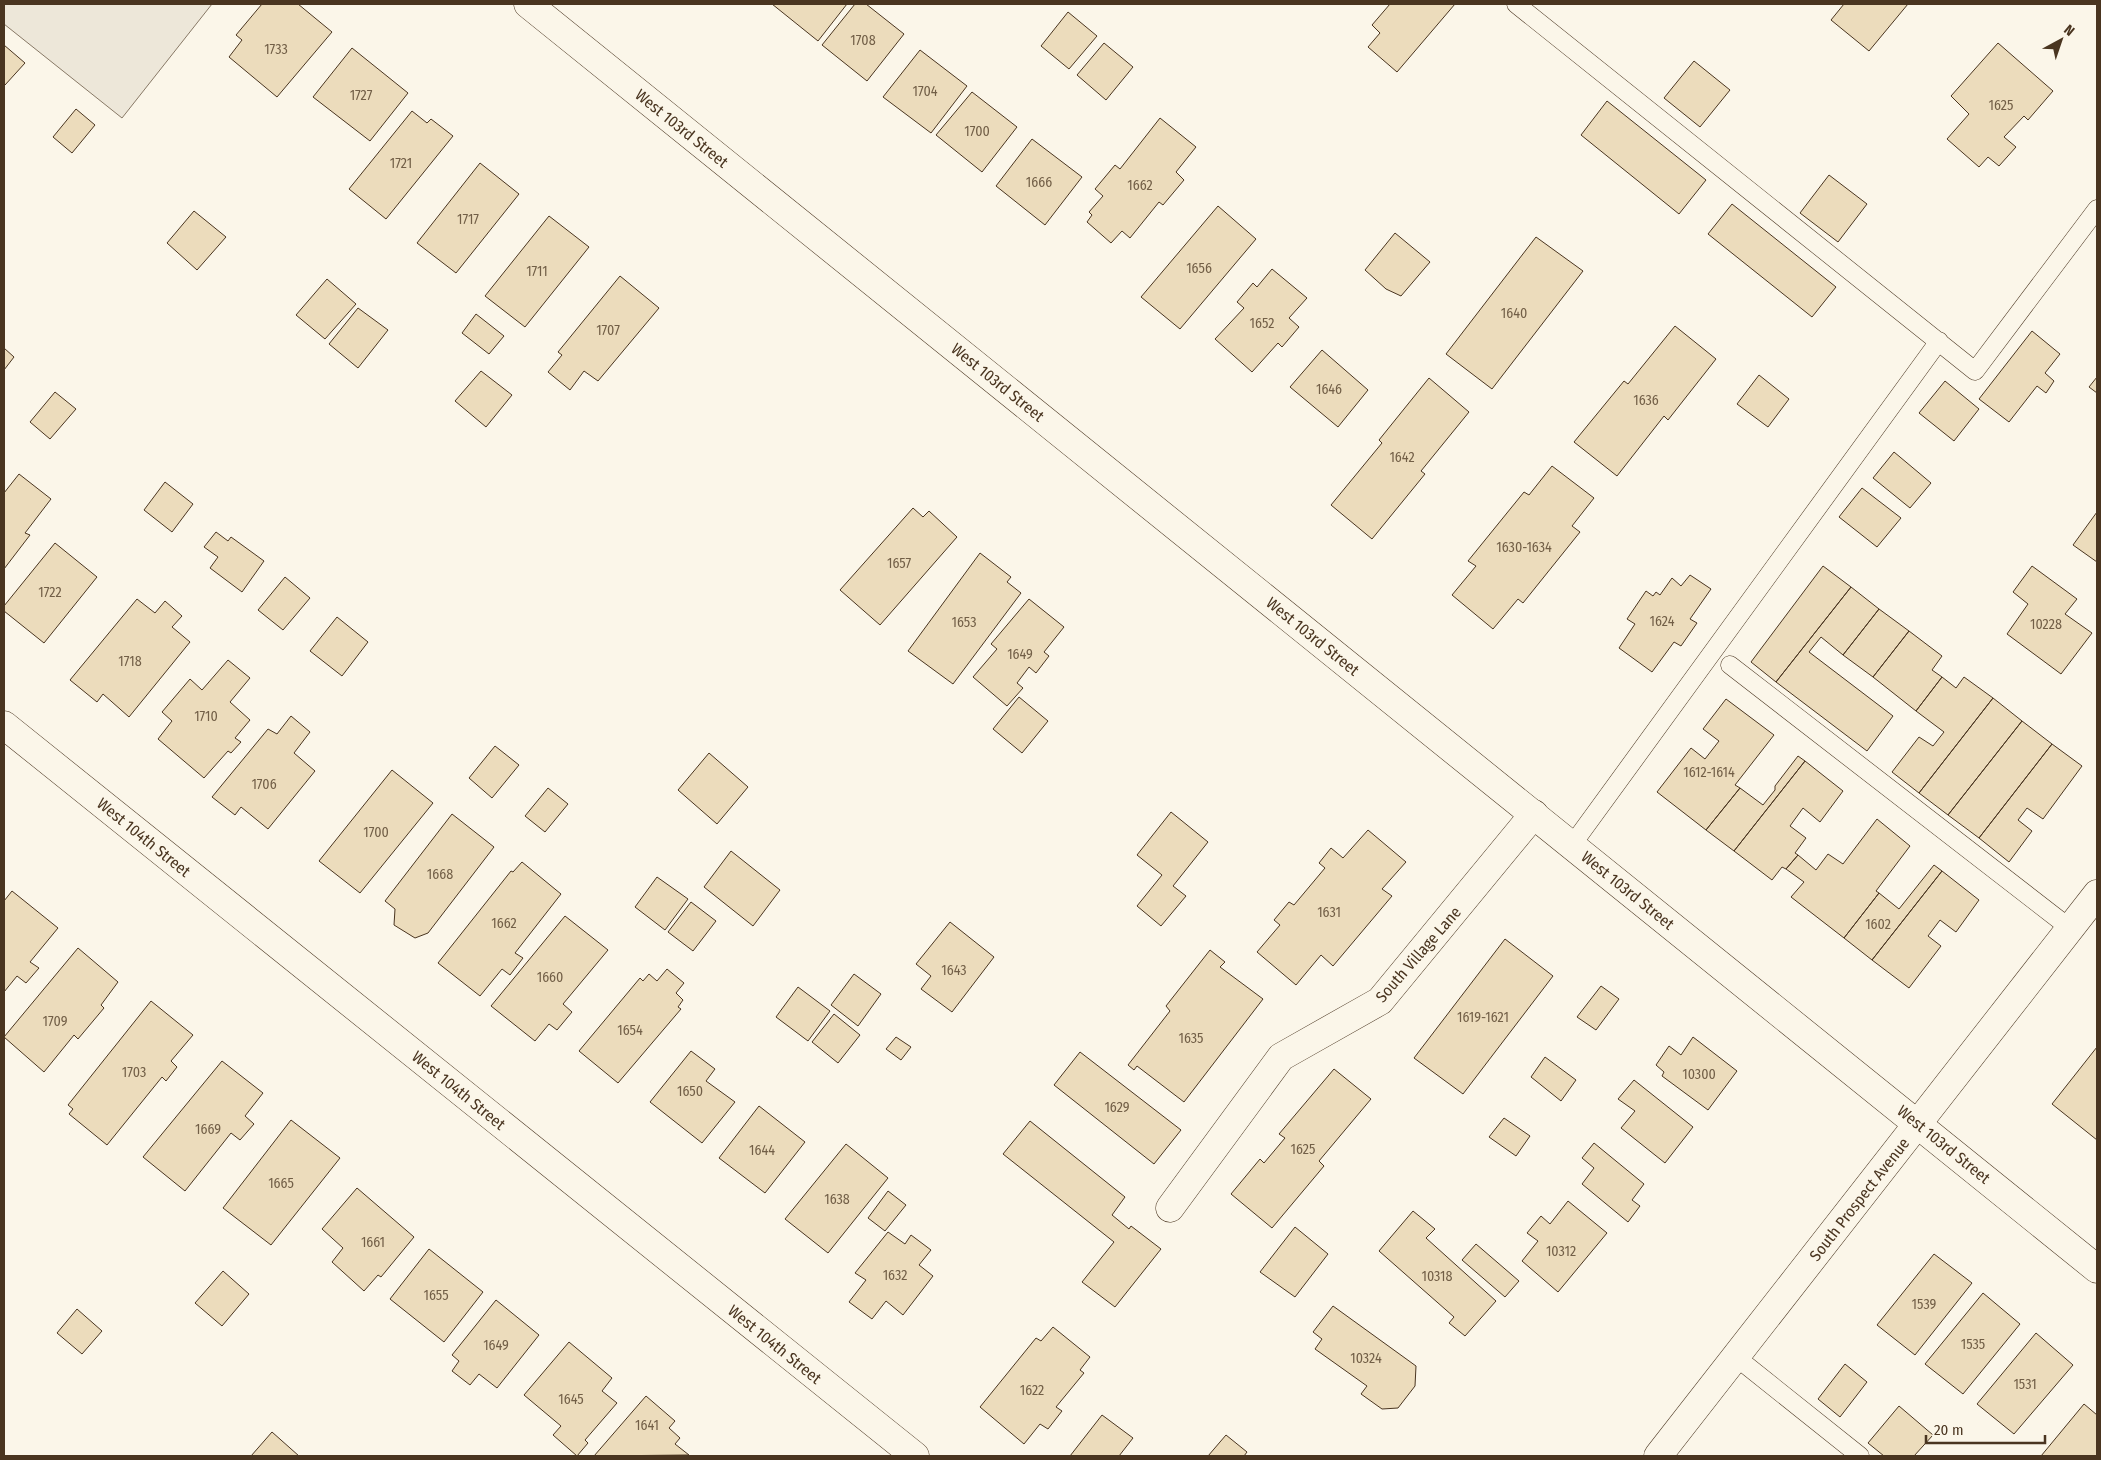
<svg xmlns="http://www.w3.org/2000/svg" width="2101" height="1460" viewBox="0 0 2101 1460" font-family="'Fira Sans Condensed',sans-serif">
	<rect width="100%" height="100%" fill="#fbf6e9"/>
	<path fill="#ede7d9" stroke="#887966" d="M4,4H212L122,118L4,24Z"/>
	<path fill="#ecdcbc" stroke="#4a3520" d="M262,4H298L332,32L277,97L229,57L242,40L236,35Z
		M772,4H847L818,41Z
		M855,4H866L904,34L867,81L822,45Z
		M1390,4H1455L1397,72L1368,47L1380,33L1372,25Z
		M1844,4H1908L1869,51L1831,20Z
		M1068,12L1097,36L1069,69L1041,46Z
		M1104,43L1133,67L1106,100L1077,75Z
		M1998,43L2053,91L2028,120L2024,116L2004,137L2016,147L1999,166L1988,157L1979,167L1947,139L1969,114L1951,96Z
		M4,45L25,63L5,85L4,84Z
		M352,48L408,93L370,141L313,97Z
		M920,50L967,86L931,133L883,97Z
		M1694,61L1730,90L1700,127L1664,98Z
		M972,92L1017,127L982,172L936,135Z
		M1607,101L1706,180L1679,214L1581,135Z
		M76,109L95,125L72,153L53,137Z
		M412,111L427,123L431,119L453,136L386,219L349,189Z
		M1160,118L1196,147L1176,172L1184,180L1163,205L1159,202L1130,238L1122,231L1111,243L1087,222L1092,215L1089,212L1103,196L1095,189L1115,165L1120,169Z
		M1032,139L1082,177L1045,225L996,186Z
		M480,163L519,194L456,273L417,243Z
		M1829,175L1867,204L1838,242L1800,213Z
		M1732,204L1836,287L1812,317L1708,234Z
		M1218,206L1256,239L1180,329L1141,297Z
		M194,211L226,237L197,270L167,243Z
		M549,216L589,247L525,327L485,296Z
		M1395,233L1430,262L1401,296L1386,289L1365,270Z
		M1536,237L1583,271L1492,389L1446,354Z
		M1272,269L1307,298L1289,318L1299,327L1282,347L1278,343L1252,372L1215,339L1244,308L1237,302L1253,283L1257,287Z
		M620,276L659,308L598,381L584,371L570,390L548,372L562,355L558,352Z
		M327,279L356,304L325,339L296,315Z
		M358,308L388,330L358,368L329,344Z
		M476,314L504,336L489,354L462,333Z
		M1675,326L1716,359L1668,420L1664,416L1617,476L1574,442L1624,381L1628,384Z
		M2032,331L2060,354L2045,373L2054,381L2046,393L2037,386L2009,422L1979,399Z
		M4,348L14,357L4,370Z
		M1322,350L1368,390L1338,427L1290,387Z
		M481,371L512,395L486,427L455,401Z
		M1759,375L1789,399L1768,427L1737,404Z
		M2097,377V393L2089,387Z
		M1429,378L1469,412L1421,471L1425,474L1372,539L1331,505L1382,443L1379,440Z
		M1945,381L1979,409L1954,441L1919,413Z
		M55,392L76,409L50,439L30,422Z
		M1894,452L1931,483L1910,508L1873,478Z
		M1552,466L1594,498L1572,526L1580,532L1523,603L1518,599L1493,629L1452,595L1476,566L1468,561L1524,492L1529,495Z
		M19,474L51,499L25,533L30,535L4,569V493Z
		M165,482L193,504L172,532L144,510Z
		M1862,488L1901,518L1877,547L1839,517Z
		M913,508L923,517L929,511L957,537L880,625L840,590Z
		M2097,512V562L2073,545Z
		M216,532L228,541L231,537L264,561L242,592L210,568L218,557L204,547Z
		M55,543L97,577L44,643L4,611V606Z
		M980,553L1011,577L1007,582L1021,593L953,684L908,651Z
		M1823,566L1851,587L1776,682L1751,662Z
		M2032,566L2077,599L2065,614L2092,633L2061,674L2007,634L2028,604L2013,592Z
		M1690,575L1711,589L1690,619L1697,623L1681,646L1674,642L1652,672L1619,648L1635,624L1627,619L1646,591L1653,596L1656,592L1660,595L1672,578L1681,586Z
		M285,577L310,598L283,630L258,610Z
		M1851,587L1879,609L1843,655L1821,637L1809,652L1893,716L1867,751L1776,682Z
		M137,599L155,613L165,601L182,616L172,627L190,642L129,717L103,694L97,702L70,680Z
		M1029,599L1064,627L1044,652L1049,656L1036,673L1029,667L1017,683L1023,688L1007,706L973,677L997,649L991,644Z
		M1879,609L1909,631L1873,677L1843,655Z
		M337,617L368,642L342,676L310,651Z
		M1909,631L1942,656L1932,670L1942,677L1916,711L1873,677Z
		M228,660L250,678L230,702L250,720L235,738L241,742L231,753L228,751L204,778L158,739L172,721L162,712L190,679L202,690Z
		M1942,677L1956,688L1964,677L1993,698L1919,793L1892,772L1919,737L1933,746L1944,732L1916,711Z
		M1019,697L1048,721L1022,753L993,729Z
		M1993,698L2022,721L1948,815L1919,793Z
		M1726,699L1774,735L1735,785L1740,788L1706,830L1657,792L1691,748L1705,759L1719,741L1703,729Z
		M291,716L310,732L294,753L315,771L268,829L241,807L235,815L212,797L268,729L277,734Z
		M2022,721L2052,744L1979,838L1948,815Z
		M2052,744L2082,766L2043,819L2027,808L2018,820L2032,831L2009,862L1979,838Z
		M495,746L519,765L492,798L469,778Z
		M709,753L748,787L717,824L678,790Z
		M1798,756L1805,761L1734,851L1706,830L1740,788L1763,805L1775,790V786Z
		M1805,761L1843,791L1820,822L1803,808L1790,826L1806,838L1795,853L1798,855L1786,869L1782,867L1772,880L1734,851Z
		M392,770L433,803L360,893L319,861Z
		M548,788L568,804L545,832L525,816Z
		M1171,812L1208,842L1173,886L1186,896L1161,926L1137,906L1162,875L1137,855Z
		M452,814L494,847L428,933L415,938L394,925L395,909L385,901Z
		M1877,819L1910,846L1876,891L1879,893L1844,938L1791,897L1804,882L1786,869L1798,855L1816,870L1828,854L1843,864Z
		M1368,830L1406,862L1382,889L1392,896L1333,966L1321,955L1296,985L1257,952L1280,925L1274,920L1289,902L1294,905L1325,868L1319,863L1331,848L1343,858Z
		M731,851L780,890L753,926L704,887Z
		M522,862L561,894L515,953L523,958L510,975L502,969L480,996L438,963L511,871L513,872Z
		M1934,865L1942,871L1872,960L1844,938L1879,893L1899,909Z
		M1942,871L1979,900L1956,932L1940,920L1928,936L1941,946L1909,988L1872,960Z
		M657,877L688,899L665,930L635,907Z
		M12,891L58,928L30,962L39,968L26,983L17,976L4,992V901Z
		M691,902L716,921L693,951L668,932Z
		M565,916L608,950L563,1004L572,1012L557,1030L549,1024L535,1041L491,1006Z
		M950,922L994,957L952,1012L921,989L931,976L916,964Z
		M1505,939L1553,976L1463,1094L1414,1058Z
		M78,948L118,982L101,1005L104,1008L78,1039L74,1035L44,1072L4,1037Z
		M1210,950L1225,962L1220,967L1263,999L1184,1102L1137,1066L1134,1070L1128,1065L1170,1011L1166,1006Z
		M667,969L684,983L676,993L683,1000L678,1007L681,1009L618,1083L579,1051L640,978L643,981L649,974L657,981Z
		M854,974L881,994L858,1026L831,1005Z
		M1601,986L1619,999L1596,1030L1577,1017Z
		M798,987L830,1011L808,1041L776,1017Z
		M151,1001L193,1035L171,1061L177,1067L166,1081L162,1077L107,1145L69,1114L73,1109L68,1105Z
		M834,1014L860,1035L838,1063L812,1042Z
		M896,1037L911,1047L901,1060L886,1049Z
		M1693,1037L1737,1071L1708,1110L1662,1076L1664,1072L1656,1065L1669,1046L1681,1055Z
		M2097,1047V1140L2052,1104Z
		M691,1051L715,1069L706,1081L735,1102L702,1143L650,1102Z
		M1080,1052L1181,1130L1154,1164L1054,1085Z
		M1545,1057L1576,1080L1561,1101L1531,1077Z
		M222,1061L263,1093L245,1116L254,1124L240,1140L231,1133L185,1191L143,1157Z
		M1334,1069L1371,1099L1319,1161L1324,1166L1272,1228L1231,1194L1260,1159L1264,1163L1285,1138L1279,1134Z
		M1634,1080L1693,1127L1665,1163L1621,1128L1635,1111L1618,1099Z
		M759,1106L805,1142L765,1193L719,1158Z
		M1504,1118L1530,1136L1516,1156L1489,1137Z
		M291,1120L340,1158L271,1245L223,1208Z
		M1030,1121L1125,1197L1112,1215L1129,1229L1131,1226L1161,1249L1115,1307L1082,1282L1114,1242L1003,1154Z
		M1594,1143L1644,1184L1632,1200L1640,1206L1628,1222L1582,1184L1594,1168L1582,1158Z
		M846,1144L888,1178L828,1253L785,1219Z
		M357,1188L414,1237L381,1277L378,1275L364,1291L332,1262L343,1248L322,1229Z
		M888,1191L906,1205L885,1231L868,1218Z
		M1568,1201L1607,1233L1558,1292L1522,1261L1538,1241L1527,1233L1541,1216L1550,1224Z
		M1413,1211L1435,1229L1426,1238L1496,1301L1465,1336L1449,1323L1454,1317L1379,1251Z
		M1295,1227L1328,1254L1295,1297L1260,1272Z
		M888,1232L905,1244L911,1235L931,1250L919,1265L933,1276L903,1315L886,1301L872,1319L849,1302L866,1280L855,1273Z
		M1476,1244L1519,1281L1505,1297L1462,1260Z
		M429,1249L483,1292L444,1342L390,1299Z
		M1934,1254L1972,1283L1915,1355L1877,1325Z
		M223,1271L249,1294L222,1326L195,1303Z
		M1983,1293L2020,1324L1963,1394L1925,1364Z
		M496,1300L539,1335L497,1388L479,1374L470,1385L452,1371L459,1361L452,1355Z
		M1333,1306L1416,1366L1415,1386L1398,1408L1382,1409L1361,1394L1367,1386L1315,1349L1322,1339L1313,1332Z
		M77,1309L102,1331L82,1354L57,1333Z
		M1053,1327L1090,1357L1080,1370L1084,1373L1056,1407L1062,1411L1048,1429L1040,1424L1024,1444L980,1407L1036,1338L1041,1341Z
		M2036,1333L2073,1365L2014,1434L1977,1404Z
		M569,1342L612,1378L602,1391L617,1403L585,1440L588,1443L577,1456L553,1435L561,1426L524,1395Z
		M1845,1364L1867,1382L1840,1417L1818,1399Z
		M646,1396L675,1421L669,1428L680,1438L675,1444L689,1455L594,1456Z
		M2084,1404L2097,1415V1456H2041Z
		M1899,1406L1933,1435L1914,1456H1884L1868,1443Z
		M1102,1415L1133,1438L1119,1456H1070Z
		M272,1432L299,1456H251Z
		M1226,1435L1247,1452L1244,1456H1208Z"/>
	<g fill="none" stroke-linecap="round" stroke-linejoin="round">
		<g stroke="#4a3520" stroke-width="19">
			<path id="lane" d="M1516,4L1975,371L2097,209
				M1730,665L2071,929
				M1572,845L1939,341
				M1736,1357L1860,1456"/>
		</g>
		<g stroke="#4a3520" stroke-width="29">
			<path id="street" d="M4,725L915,1456
				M1170,1208L1281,1057L1380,1001L1534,814
				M1658,1456L2097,894"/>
		</g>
		<g stroke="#4a3520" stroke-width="29">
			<path id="secondary" d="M528,4L2097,1269"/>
		</g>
		<use href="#lane" stroke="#fbf6e9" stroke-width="18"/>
		<use href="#street" stroke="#fbf6e9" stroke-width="28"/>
		<use href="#secondary" stroke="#fbf6e9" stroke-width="28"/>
	</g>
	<g text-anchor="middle" stroke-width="4" stroke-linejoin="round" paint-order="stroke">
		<g font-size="14" fill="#725f47">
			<text x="863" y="45">1708</text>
			<text x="276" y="54">1733</text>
			<text x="925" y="96">1704</text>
			<text x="361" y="100">1727</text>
			<text x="2001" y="110">1625</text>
			<text x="977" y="136">1700</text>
			<text x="401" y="168">1721</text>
			<text x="1039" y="187">1666</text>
			<text x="1140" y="190">1662</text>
			<text x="468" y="224">1717</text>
			<text x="1199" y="273">1656</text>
			<text x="537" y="276">1711</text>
			<text x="1514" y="318">1640</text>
			<text x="1262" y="328">1652</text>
			<text x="608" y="335">1707</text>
			<text x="1329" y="394">1646</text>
			<text x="1646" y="405">1636</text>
			<text x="1402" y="462">1642</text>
			<text x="1524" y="552">1630-1634</text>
			<text x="899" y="568">1657</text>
			<text x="50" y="597">1722</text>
			<text x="1662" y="626">1624</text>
			<text x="964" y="627">1653</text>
			<text x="2046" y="629">10228</text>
			<text x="1020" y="659">1649</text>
			<text x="130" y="666">1718</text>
			<text x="206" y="721">1710</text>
			<text x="1709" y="777">1612-1614</text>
			<text x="264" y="789">1706</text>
			<text x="376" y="837">1700</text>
			<text x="440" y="879">1668</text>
			<text x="1329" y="917">1631</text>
			<text x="504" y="928">1662</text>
			<text x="1878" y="929">1602</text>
			<text x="954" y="975">1643</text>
			<text x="550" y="982">1660</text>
			<text x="1483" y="1022">1619-1621</text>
			<text x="55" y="1026">1709</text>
			<text x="630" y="1035">1654</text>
			<text x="1191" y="1043">1635</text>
			<text x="134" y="1077">1703</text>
			<text x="1699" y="1079">10300</text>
			<text x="690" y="1096">1650</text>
			<text x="1117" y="1112">1629</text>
			<text x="208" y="1134">1669</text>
			<text x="1303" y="1154">1625</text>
			<text x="762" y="1155">1644</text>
			<text x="281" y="1188">1665</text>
			<text x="837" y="1204">1638</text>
			<text x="373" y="1247">1661</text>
			<text x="1561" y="1256">10312</text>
			<text x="895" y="1280">1632</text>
			<text x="1437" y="1281">10318</text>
			<text x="436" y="1300">1655</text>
			<text x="1924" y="1309">1539</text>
			<text x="1973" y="1349">1535</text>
			<text x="496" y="1350">1649</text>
			<text x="1366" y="1363">10324</text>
			<text x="2025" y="1389">1531</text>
			<text x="1032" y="1395">1622</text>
			<text x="571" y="1404">1645</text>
			<text x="647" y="1430">1641</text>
		</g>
		<g font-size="16" fill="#4a3520" stroke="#fbf6e9">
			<text transform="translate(682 128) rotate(39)" y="6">West 103rd Street</text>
			<text transform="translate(998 382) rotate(39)" y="6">West 103rd Street</text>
			<text transform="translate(1313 636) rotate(39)" y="6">West 103rd Street</text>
			<text transform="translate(144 837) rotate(39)" y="6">West 104th Street</text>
			<text transform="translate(1628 890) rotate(39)" y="6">West 103rd Street</text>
			<text transform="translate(1418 954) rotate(-49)" y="6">South Village Lane</text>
			<text transform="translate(459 1090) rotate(39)" y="6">West 104th Street</text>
			<text transform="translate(1944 1144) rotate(39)" y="6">West 103rd Street</text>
			<text transform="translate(1859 1199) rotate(-52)" y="6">South Prospect Avenue</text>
			<text transform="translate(775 1344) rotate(39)" y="6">West 104th Street</text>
		</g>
	</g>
	<rect width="2101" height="1460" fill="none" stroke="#4a3520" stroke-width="10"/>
	<g transform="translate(2061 40) rotate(40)" stroke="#fbf6e9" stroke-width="4" paint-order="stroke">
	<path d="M0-4L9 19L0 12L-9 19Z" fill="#4a3520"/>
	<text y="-8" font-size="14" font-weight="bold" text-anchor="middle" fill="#4a3520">N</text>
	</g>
	<path d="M1926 1435v8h119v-8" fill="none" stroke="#4a3520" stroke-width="2.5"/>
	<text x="1934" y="1435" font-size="15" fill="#4a3520" stroke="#fbf6e9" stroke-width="4" paint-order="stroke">20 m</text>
</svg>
